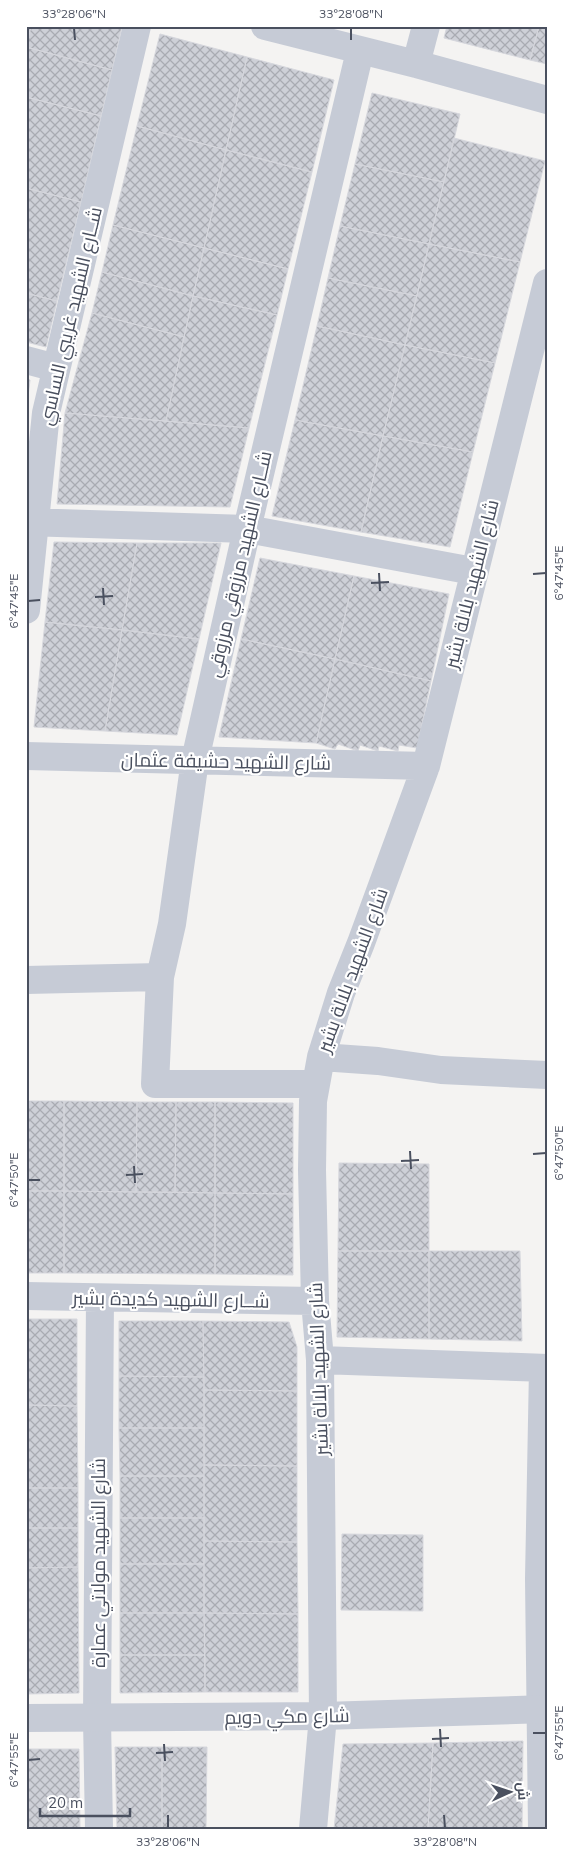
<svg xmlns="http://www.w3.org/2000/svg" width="573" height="1855" viewBox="0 0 573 1855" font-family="Mulish,Cairo,sans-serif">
	<defs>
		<pattern id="building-cross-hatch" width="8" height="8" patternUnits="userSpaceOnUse" patternTransform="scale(1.25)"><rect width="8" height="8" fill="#ced0d7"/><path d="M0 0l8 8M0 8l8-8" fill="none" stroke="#a9abb2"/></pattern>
	</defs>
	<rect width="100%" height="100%" fill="#f4f3f2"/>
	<path fill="url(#building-cross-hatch)" stroke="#d6d7dd" d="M26,26H31L26,46Z
		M31,26H122L112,70L26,47Z
		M447,26H539L530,60L444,38Z
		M539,26H547V64L530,60Z
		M160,34L247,57L226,150L137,126Z
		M26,47L112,70L101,116L26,97Z
		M247,57L334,80L312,172L226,150Z
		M372,93L460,114L444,182L355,164Z
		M26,97L101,116L81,202L26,188Z
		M137,126L226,150L204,248L113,225Z
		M454,138L545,161L520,262L429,244Z
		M226,150L312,172L288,269L204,248Z
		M355,164L444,182L429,244L340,226Z
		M26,188L81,202L57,301L26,293Z
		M113,225L204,248L193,296L102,272Z
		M340,226L429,244L417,296L328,278Z
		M429,244L520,262L495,363L405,345Z
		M204,248L288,269L277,315L193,296Z
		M102,272L193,296L184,337L92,313Z
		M328,278L417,296L405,345L317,326Z
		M26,293L57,301L46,347L26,342Z
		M193,296L277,315L249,428L166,421Z
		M92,313L184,337L166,421L65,413Z
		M317,326L405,345L383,436L295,420Z
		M405,345L495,363L473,452L383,436Z
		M26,379L30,380L26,413Z
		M65,413L249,428L230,507L57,504Z
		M295,420L383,436L361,532L272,516Z
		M383,436L473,452L450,547L361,532Z
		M54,542L137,543L122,630L45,622Z
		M137,543H221L199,639L122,630Z
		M260,558L354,576L335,659L241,639Z
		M354,576L449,594L431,681L335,659Z
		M45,622L122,630L105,731L34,727Z
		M122,630L199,639L177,735L105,731Z
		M241,639L335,659L316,743L219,737Z
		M335,659L431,681L417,748L399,745L398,751L379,746L378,751L360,745L358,751L338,744L335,749L316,743Z
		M26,1101H64V1191H26Z
		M64,1101L137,1102L136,1192L64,1191Z
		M137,1102H176L175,1192H136Z
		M176,1102H215V1193L175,1192Z
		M215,1102L293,1103V1194L215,1193Z
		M339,1163L429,1164V1251H338Z
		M26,1191H64V1273H26Z
		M64,1191L215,1193V1274L64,1273Z
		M215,1193L293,1194V1275L215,1274Z
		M338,1251H429V1339L337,1337Z
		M429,1251H520L522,1341L429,1339Z
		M26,1319H77V1406L26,1405Z
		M119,1321H203L204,1377L119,1376Z
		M203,1321L289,1322L297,1347V1391L204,1390Z
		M119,1376L204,1377V1428H119Z
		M204,1390L297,1391V1466L204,1465Z
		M26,1405L77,1406L78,1488H26Z
		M119,1428H204V1476H120Z
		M204,1465L297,1466V1542L204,1541Z
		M120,1476H204V1518H120Z
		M26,1488H78V1528H26Z
		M120,1518H204V1564H120Z
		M26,1528H78V1567L26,1568Z
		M342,1534L423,1535V1611L341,1610Z
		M204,1541L297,1542L298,1614L204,1613Z
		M120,1564H204V1613H120Z
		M78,1567L79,1693L26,1694V1568Z
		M120,1613H204L205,1655H120Z
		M204,1613L298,1614V1692H205Z
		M120,1655H205V1692L120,1693Z
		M523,1741L522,1829H428L433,1743Z
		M433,1743L428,1829H334L343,1744Z
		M115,1747H162V1829H117Z
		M162,1747H207L206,1829H162Z
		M26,1749H79L80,1829H26Z"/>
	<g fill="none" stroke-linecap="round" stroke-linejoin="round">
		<path stroke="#c6cbd6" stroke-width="28" d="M265,26L416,64L547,100
			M416,64L426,26
			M26,360L56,368
			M26,522L247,529L473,571
			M26,610L46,413L137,26
			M26,756L426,766
			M26,980L160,977
			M321,1057L378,1061L441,1070L547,1075
			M316,1084H155L160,977L172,924L195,760L247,529L360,51
			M26,1296L315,1301
			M320,1360L547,1368
			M99,1829L97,1719L100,1298
			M313,1829L323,1716L320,1360L315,1301L312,1170L313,1101L321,1057L341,993L361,943L426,766L547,283
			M542,1829L539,1579L543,1368"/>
		<path stroke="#c6cbd6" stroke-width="28" d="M26,1718L323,1716L547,1709"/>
	</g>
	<path fill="none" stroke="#4a505f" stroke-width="2" d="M74,28L75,40M351,28V40M379,573L380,591M533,574L546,573M371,583L389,582M103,588L104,605M95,597L113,596M28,601L40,600M410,1151L411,1169M533,1154L546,1153M401,1161L419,1160M134,1166L135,1183M126,1175L143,1174M28,1180H40M440,1729L441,1747M533,1733H546M432,1739L449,1738M164,1744L165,1761M156,1753L173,1752M28,1760L40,1759M168,1815V1828M444,1815L445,1828"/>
	<g text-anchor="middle" stroke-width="4.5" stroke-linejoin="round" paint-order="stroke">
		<g font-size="19" fill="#4a505f" stroke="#fff">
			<text transform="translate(70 316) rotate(-77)" y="7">شــارع الشهيد غريبي الساسي</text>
			<text transform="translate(239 564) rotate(-77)" y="7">شــارع الشهيد مرزوقي مرزوقي</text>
			<text transform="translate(471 584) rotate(-76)" y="7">شارع الشهيد بلالة بشير</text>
			<text transform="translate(226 761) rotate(1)" y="7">شارع الشهيد حشيفة عثمان</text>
			<text transform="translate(352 970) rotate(-70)" y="7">شارع الشهيد بلالة بشير</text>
			<text transform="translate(171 1299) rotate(1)" y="7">شــارع الشهيد كديدة بشير</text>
			<text transform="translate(318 1369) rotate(-92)" y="7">شارع الشهيد بلالة بشير</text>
			<text transform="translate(98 1563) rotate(-90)" y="7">شارع الشهيد مولاتي عمارة</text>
			<text transform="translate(287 1716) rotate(-1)" y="7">شارع مكي دويم</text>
		</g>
	</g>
	<rect width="573" height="1855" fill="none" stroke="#ffffff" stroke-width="55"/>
	<g transform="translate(510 1792) rotate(87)" stroke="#ffffff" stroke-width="4" paint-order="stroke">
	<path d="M0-4L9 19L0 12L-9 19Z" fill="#4a505f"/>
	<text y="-8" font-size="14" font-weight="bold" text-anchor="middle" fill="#4a505f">ش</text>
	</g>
	<path d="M40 1808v8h90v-8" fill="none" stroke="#4a505f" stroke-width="2.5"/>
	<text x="48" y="1808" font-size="15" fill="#4a505f" stroke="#ffffff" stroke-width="4" paint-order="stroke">20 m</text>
	<rect x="28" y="28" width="518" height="1800" fill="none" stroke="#4a505f" stroke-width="2"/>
	<g font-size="12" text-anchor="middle" fill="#4a505f">
		<text x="74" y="18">33°28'06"N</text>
		<text x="351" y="18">33°28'08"N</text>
		<text transform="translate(559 573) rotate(-90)" y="4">6°47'45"E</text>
		<text transform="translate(14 601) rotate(-90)" y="4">6°47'45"E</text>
		<text transform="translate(559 1153) rotate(-90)" y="4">6°47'50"E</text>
		<text transform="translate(14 1180) rotate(-90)" y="4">6°47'50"E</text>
		<text transform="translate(559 1733) rotate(-90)" y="4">6°47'55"E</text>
		<text transform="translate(14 1760) rotate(-90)" y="4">6°47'55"E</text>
		<text x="168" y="1846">33°28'06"N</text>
		<text x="445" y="1846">33°28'08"N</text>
	</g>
</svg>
